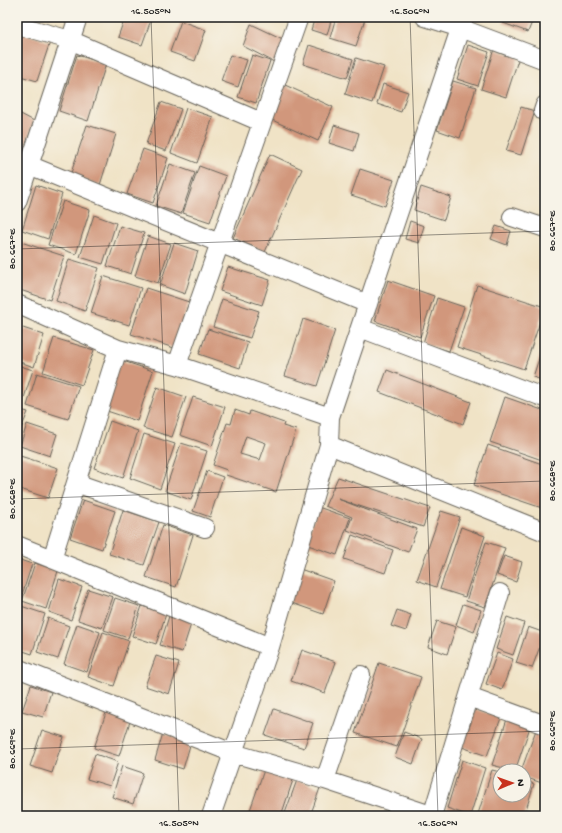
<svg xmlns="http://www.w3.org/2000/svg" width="562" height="833" viewBox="0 0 562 833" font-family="'Gochi Hand',sans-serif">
	<rect width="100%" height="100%" fill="#f7f3e8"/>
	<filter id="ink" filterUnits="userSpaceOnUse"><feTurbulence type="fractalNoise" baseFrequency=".025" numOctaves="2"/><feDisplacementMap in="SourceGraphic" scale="8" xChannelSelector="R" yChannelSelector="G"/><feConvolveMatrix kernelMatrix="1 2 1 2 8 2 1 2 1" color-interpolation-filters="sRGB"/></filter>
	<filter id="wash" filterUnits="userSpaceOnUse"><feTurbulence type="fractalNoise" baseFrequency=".012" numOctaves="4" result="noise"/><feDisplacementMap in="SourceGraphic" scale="16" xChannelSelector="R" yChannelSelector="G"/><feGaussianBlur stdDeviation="0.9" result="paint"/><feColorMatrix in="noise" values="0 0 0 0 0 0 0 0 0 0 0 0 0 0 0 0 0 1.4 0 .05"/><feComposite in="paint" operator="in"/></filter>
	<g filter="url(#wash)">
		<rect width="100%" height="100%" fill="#f0e3c6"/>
		<g id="blocks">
			<path fill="#d1977c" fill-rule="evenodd" d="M125,17H152L142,45L118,37Z
				M248,17H260L258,21Z
				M315,17H332L327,35L311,30Z
				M336,17L365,19L356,46L330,38Z
				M505,17H534L528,32L503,23Z
				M181,21L206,30L195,61L170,52Z
				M251,24L285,40L276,63L243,46Z
				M17,31L50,42L37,81L17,75Z
				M309,45L353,59L347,78L303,64Z
				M468,45L489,52L478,86L457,79Z
				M494,49L519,57L506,97L481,89Z
				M77,55L106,64L88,121L59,111Z
				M230,55L247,60L238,87L221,81Z
				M252,55L270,61L256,103L238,97Z
				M356,58L384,67L372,103L345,94Z
				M453,81L476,88L460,138L437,130Z
				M383,84L408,92L401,112L377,104Z
				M285,85L333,107L318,141L270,119Z
				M161,102L181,109L166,151L146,144Z
				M521,107L535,111L521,155L506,151Z
				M186,108L213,117L197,163L171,153Z
				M17,112L34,121L22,157L17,155Z
				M87,125L116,134L100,185L70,176Z
				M334,125L359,133L354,151L329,143Z
				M143,149L168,158L153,203L127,194Z
				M270,154L302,169L265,252L233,238Z
				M170,164L195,173L181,214L156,206Z
				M199,166L226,176L210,222L183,213Z
				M360,169L394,180L385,206L351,195Z
				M36,185L62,194L48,239L22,230Z
				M421,187L451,197L444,220L414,210Z
				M63,201L90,210L76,254L48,245Z
				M94,215L116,223L103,264L80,257Z
				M410,221L424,226L419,243L405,239Z
				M120,226L144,233L131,274L107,266Z
				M496,226L511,231L507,245L491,239Z
				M148,236L171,244L158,283L135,276Z
				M21,242L64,256L50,300L17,289V254Z
				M174,243L198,251L185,294L160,285Z
				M69,259L99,268L85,311L56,301Z
				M228,267L270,280L262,305L220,291Z
				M103,276L141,288L129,325L91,313Z
				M388,280L434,296L420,337L375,321Z
				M477,285L545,307L524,369L457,347Z
				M146,288L189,302L174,348L131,334Z
				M437,298L464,307L449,351L423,343Z
				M222,299L259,311L250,338L213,327Z
				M303,319L335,330L317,386L285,376Z
				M17,326L44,335L34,367L17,361Z
				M208,329L248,342L240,368L199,354Z
				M54,338L94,350L82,385L43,372Z
				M545,340V381L533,377Z
				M120,360L153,371L137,421L104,410Z
				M17,365L33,370L22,404L17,402Z
				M387,370L471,402L463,424L379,392Z
				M37,373L79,386L68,419L27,406Z
				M157,387L186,397L172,437L143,428Z
				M193,397L225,407L212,446L180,435Z
				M505,397L545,411V461L490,442Z
				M17,409L28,412L17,439Z
				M235,410L249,415L250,411L284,423L283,426L296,430L276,492L226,475L227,470L213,465L227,423L231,424ZM246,436L266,443L260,460L240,454Z
				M110,421L138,431L123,478L94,468Z
				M27,424L57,434L50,456L20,446Z
				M144,434L175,444L160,489L130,478Z
				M181,443L207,451L191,500L165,491Z
				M488,445L545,465V509L474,485Z
				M17,455L58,468L48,498L17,488Z
				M207,471L223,477L210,517L193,511Z
				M338,477L430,508L423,527L338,499L417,529L408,552L347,530L352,517L325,506Z
				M83,500L115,511L102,549L70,538Z
				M318,507L350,518L337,555L305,544Z
				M123,510L159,522L144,565L109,554Z
				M441,511L460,517L436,587L417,580Z
				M163,525L193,535L176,587L146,577Z
				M461,527L485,536L465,597L440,589Z
				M352,535L393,550L385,573L344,559Z
				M486,542L505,548L485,607L466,601Z
				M504,556L522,562L516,582L497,575Z
				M17,559L32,564L20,601L17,600Z
				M35,563L58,571L46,609L22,601Z
				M300,569L334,581L323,614L289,602Z
				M59,579L82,587L71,620L49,612Z
				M88,589L113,597L102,628L78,620Z
				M115,598L139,606L128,638L104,630Z
				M463,604L481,610L474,632L456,625Z
				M21,606L45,614L32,654L17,649V618Z
				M142,606L166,614L156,644L132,636Z
				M397,610L411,615L406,631L391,626Z
				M170,613L192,621L182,652L160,645Z
				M507,617L524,623L513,655L496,649Z
				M48,618L69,626L58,659L37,652Z
				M437,621L456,627L447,654L428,647Z
				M77,624L100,632L87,672L64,664Z
				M528,627L545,633L532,668L516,663Z
				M103,632L129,641L114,686L88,677Z
				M302,650L336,662L325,693L291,681Z
				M497,653L513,659L502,690L486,684Z
				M156,656L179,663L169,694L145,686Z
				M379,663L421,677L397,747L355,733Z
				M31,685L51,692L43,717L22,711Z
				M108,707L132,715L119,756L94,748Z
				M274,709L313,723L304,748L265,735Z
				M476,709L501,718L487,756L462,747Z
				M507,719L530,727L515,771L492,765Z
				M42,730L64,737L52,773L30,766Z
				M536,730L545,734V784L524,777V771H521Z
				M404,732L422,739L413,764L395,757Z
				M163,733L191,742L183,769L155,760Z
				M95,754L118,762L110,786L87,779Z
				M462,760L485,768L470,816L447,808Z
				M122,766L143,773L133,804L112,797Z
				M265,767L294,777L281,816H258L249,813Z
				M492,770L500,772V795H524V780L534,784L524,816H485L478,814Z
				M297,780L320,788L310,816H284Z
				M387,812L398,816H386Z"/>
		</g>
	</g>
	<g filter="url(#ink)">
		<use href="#blocks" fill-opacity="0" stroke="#666258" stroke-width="1"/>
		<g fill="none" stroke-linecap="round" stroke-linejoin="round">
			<g stroke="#666258" stroke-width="20">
				<path id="minor" d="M425,17L460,28L545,60
					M17,25L70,40L261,122
					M545,105L543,111H545
					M29,165L368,304
					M17,202L78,17
					M512,217L545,228
					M17,304L118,349L177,365L330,417
					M360,328L545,398
					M177,365L299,17
					M329,445L545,532
					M76,483L205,528
					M17,545L270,647
					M52,559L118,349
					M17,668L233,753L325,780L434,816
					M469,697L545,725
					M325,780L361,675
					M211,816L270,647L329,445L330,417L464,17
					M432,816L500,593"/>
			</g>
			<use href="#minor" stroke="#fff" stroke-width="18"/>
		</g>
	</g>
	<path fill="none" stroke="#1c1c1c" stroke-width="1" stroke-opacity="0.45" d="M151,17L179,816M410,17L438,816M17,249L545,231M17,499L545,481M17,749L545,731"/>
	<rect width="562" height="833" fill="none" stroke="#f7f3e8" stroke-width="44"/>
	<g transform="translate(512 783) rotate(88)"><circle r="19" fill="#f7f3e8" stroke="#9f9d96"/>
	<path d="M0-3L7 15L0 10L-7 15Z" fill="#c8321e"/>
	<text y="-6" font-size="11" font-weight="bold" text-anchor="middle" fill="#1c1c1c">N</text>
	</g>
	<rect x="22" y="22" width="518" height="789" fill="none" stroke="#1c1c1c" stroke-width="1.5"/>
	<g font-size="10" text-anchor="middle" fill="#1c1c1c">
		<text x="151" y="14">16.505°N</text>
		<text x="410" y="14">16.506°N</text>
		<text transform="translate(551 231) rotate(-90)" y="4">80.667°E</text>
		<text transform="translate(11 249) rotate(-90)" y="4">80.667°E</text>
		<text transform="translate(551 481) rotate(-90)" y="4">80.668°E</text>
		<text transform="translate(11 499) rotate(-90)" y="4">80.668°E</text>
		<text transform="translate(551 731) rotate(-90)" y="4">80.669°E</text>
		<text transform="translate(11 749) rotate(-90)" y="4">80.669°E</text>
		<text x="179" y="826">16.505°N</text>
		<text x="438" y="826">16.506°N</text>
	</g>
</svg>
